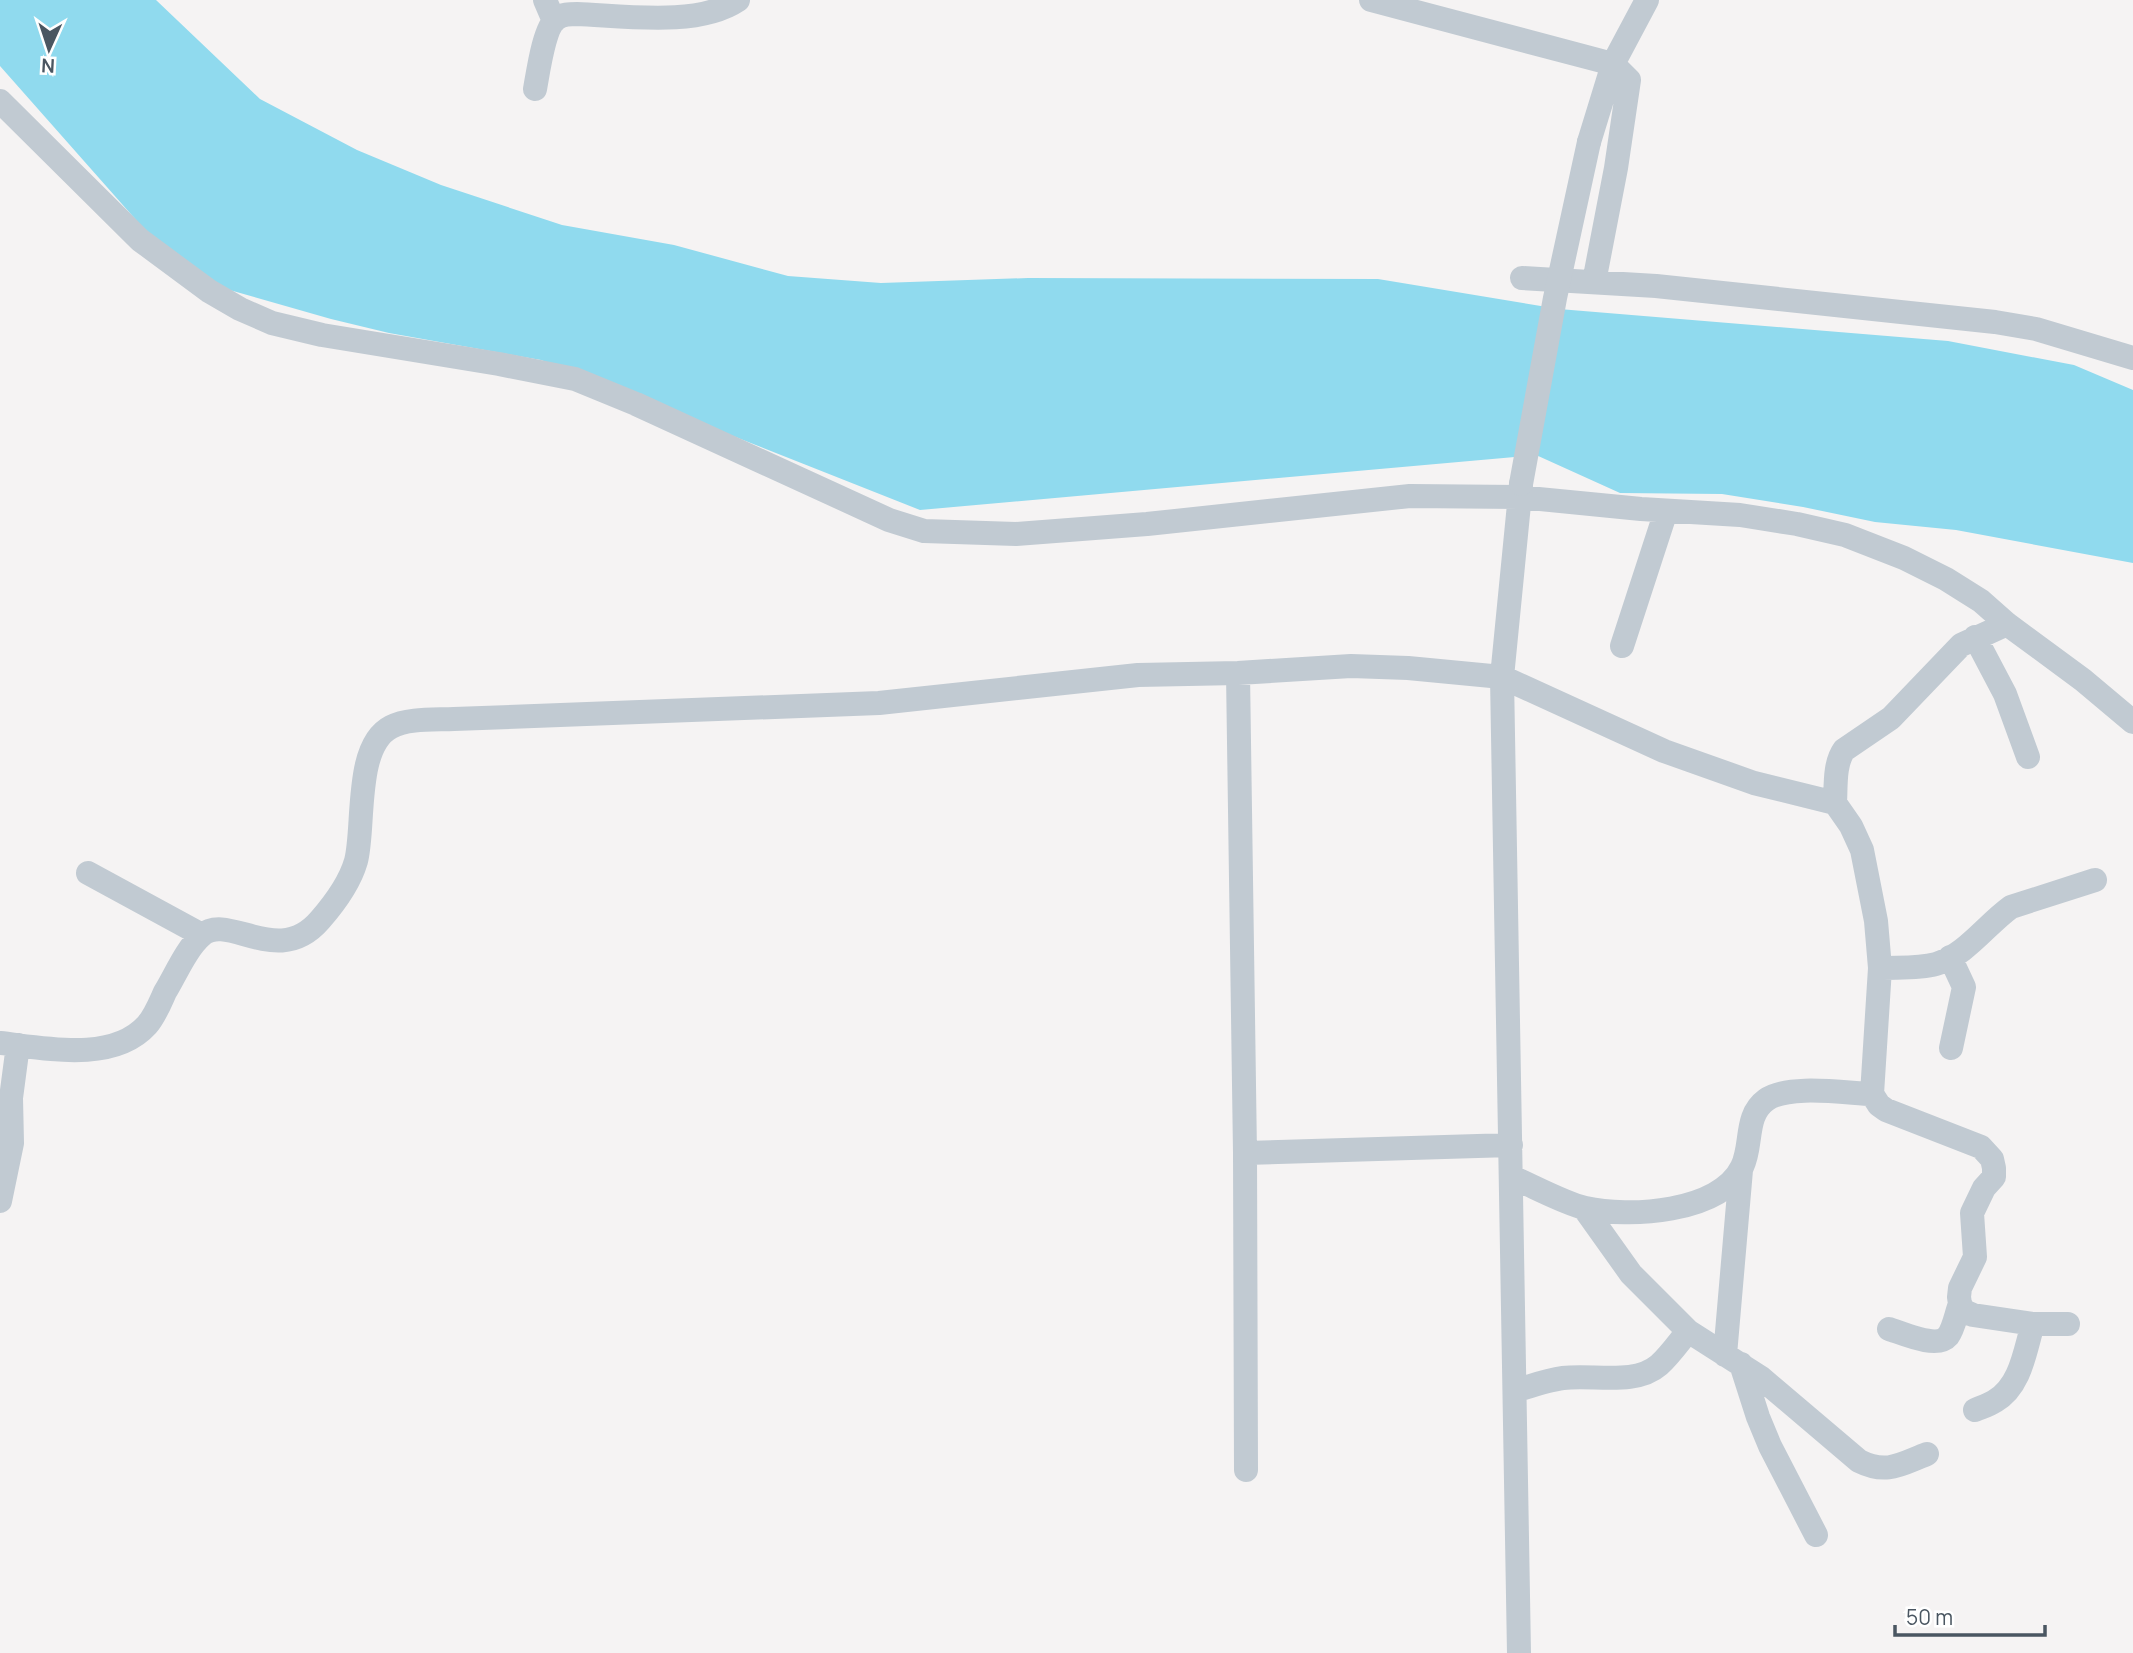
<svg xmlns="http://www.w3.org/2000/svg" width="2133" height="1653" viewBox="0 0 2133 1653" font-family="Manrope,sans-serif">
	<rect width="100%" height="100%" fill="#f5f3f3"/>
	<path fill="#90daee" d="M0,0H156L260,99L357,150L441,185L562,225L674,245L788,276L881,283L1028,278L1378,279L1559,309L1948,341L2074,365L2133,390V563L1956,530L1875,522L1803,507L1722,494L1620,493L1536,455L920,510L541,360L389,333L331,319L226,289L152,238L0,66Z"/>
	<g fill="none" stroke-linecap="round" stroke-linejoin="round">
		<path stroke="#c1cad2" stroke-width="24" d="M545,0L554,21
			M1371,0L1613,64L1629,80L1616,168L1594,282
			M535,89C538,73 544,28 556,19C562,14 570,14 577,14C625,16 698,27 738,0
			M0,101L140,240L209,291L240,309L272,323L322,335L499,364L575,379L636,404L889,520L924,531L1016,534L1147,524L1410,496L1519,497L1641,509L1740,515L1797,524L1845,535L1904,558L1946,579L1981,601L2007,624L2083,680L2133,722
			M1589,142L1613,64L1647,0
			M1522,278L1656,286L1995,322L2036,329L2133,358
			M1975,637L2005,694L2028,757
			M1622,646L1666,511
			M1238,673L1245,1153L1246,1470
			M1835,803C1836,787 1834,764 1844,750L1891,718L1961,645L2007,624
			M88,873L202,935
			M1950,957L1964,987L1951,1048
			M1880,968C1898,967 1918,969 1936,964C1966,955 1986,925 2011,907L2095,880
			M0,1043C44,1048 113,1063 147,1025C155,1016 160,1003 165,992C176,974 186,949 202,935C229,912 278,969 320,920C334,904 350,882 356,861C365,827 354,746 391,727C408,718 435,720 454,719L879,703L1138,675L1238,673L1351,666L1408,668L1502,677L1664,751L1754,783L1835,803L1851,826L1862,850L1876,921L1880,968L1872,1094L1879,1105L1886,1110L1981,1147L1992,1159L1994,1168V1177L1984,1188L1972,1213L1975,1257L1960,1288L1959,1297L1960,1304L1964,1311L1973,1315L2033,1324H2068
			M1245,1153L1511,1145
			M1512,1177C1533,1186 1564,1203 1585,1208C1628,1218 1720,1213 1742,1167C1753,1145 1744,1116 1766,1100C1788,1084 1845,1093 1872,1094
			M0,1201L12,1143L11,1098L18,1045
			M1584,1208L1631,1274L1688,1331L1760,1377L1859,1461C1887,1475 1901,1464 1927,1454
			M1889,1329C1902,1333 1937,1349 1948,1336C1954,1328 1956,1314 1960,1304
			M1725,1355L1741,1170
			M1741,1364L1758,1417L1770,1446L1816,1535
			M1515,1391C1531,1386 1547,1380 1563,1378C1593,1374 1635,1386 1659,1365C1670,1355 1679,1342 1688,1331
			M1975,1410C1982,1407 1989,1405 1995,1401C2021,1386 2025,1350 2033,1324
			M1519,1653L1502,677L1521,484"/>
		<path stroke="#c1cad2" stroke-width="24" d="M1521,484L1555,298L1589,142"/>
	</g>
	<g transform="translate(49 49) rotate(183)" stroke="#ffffff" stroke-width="5" paint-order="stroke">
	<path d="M0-5L12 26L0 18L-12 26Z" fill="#4a5661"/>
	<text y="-10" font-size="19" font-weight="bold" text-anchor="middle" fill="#4a5661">N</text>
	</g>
	<path d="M1895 1625v10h150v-10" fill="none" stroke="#4a5661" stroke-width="3.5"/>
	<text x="1906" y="1625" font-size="21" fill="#4a5661" stroke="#ffffff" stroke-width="5" paint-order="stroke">50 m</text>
</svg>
